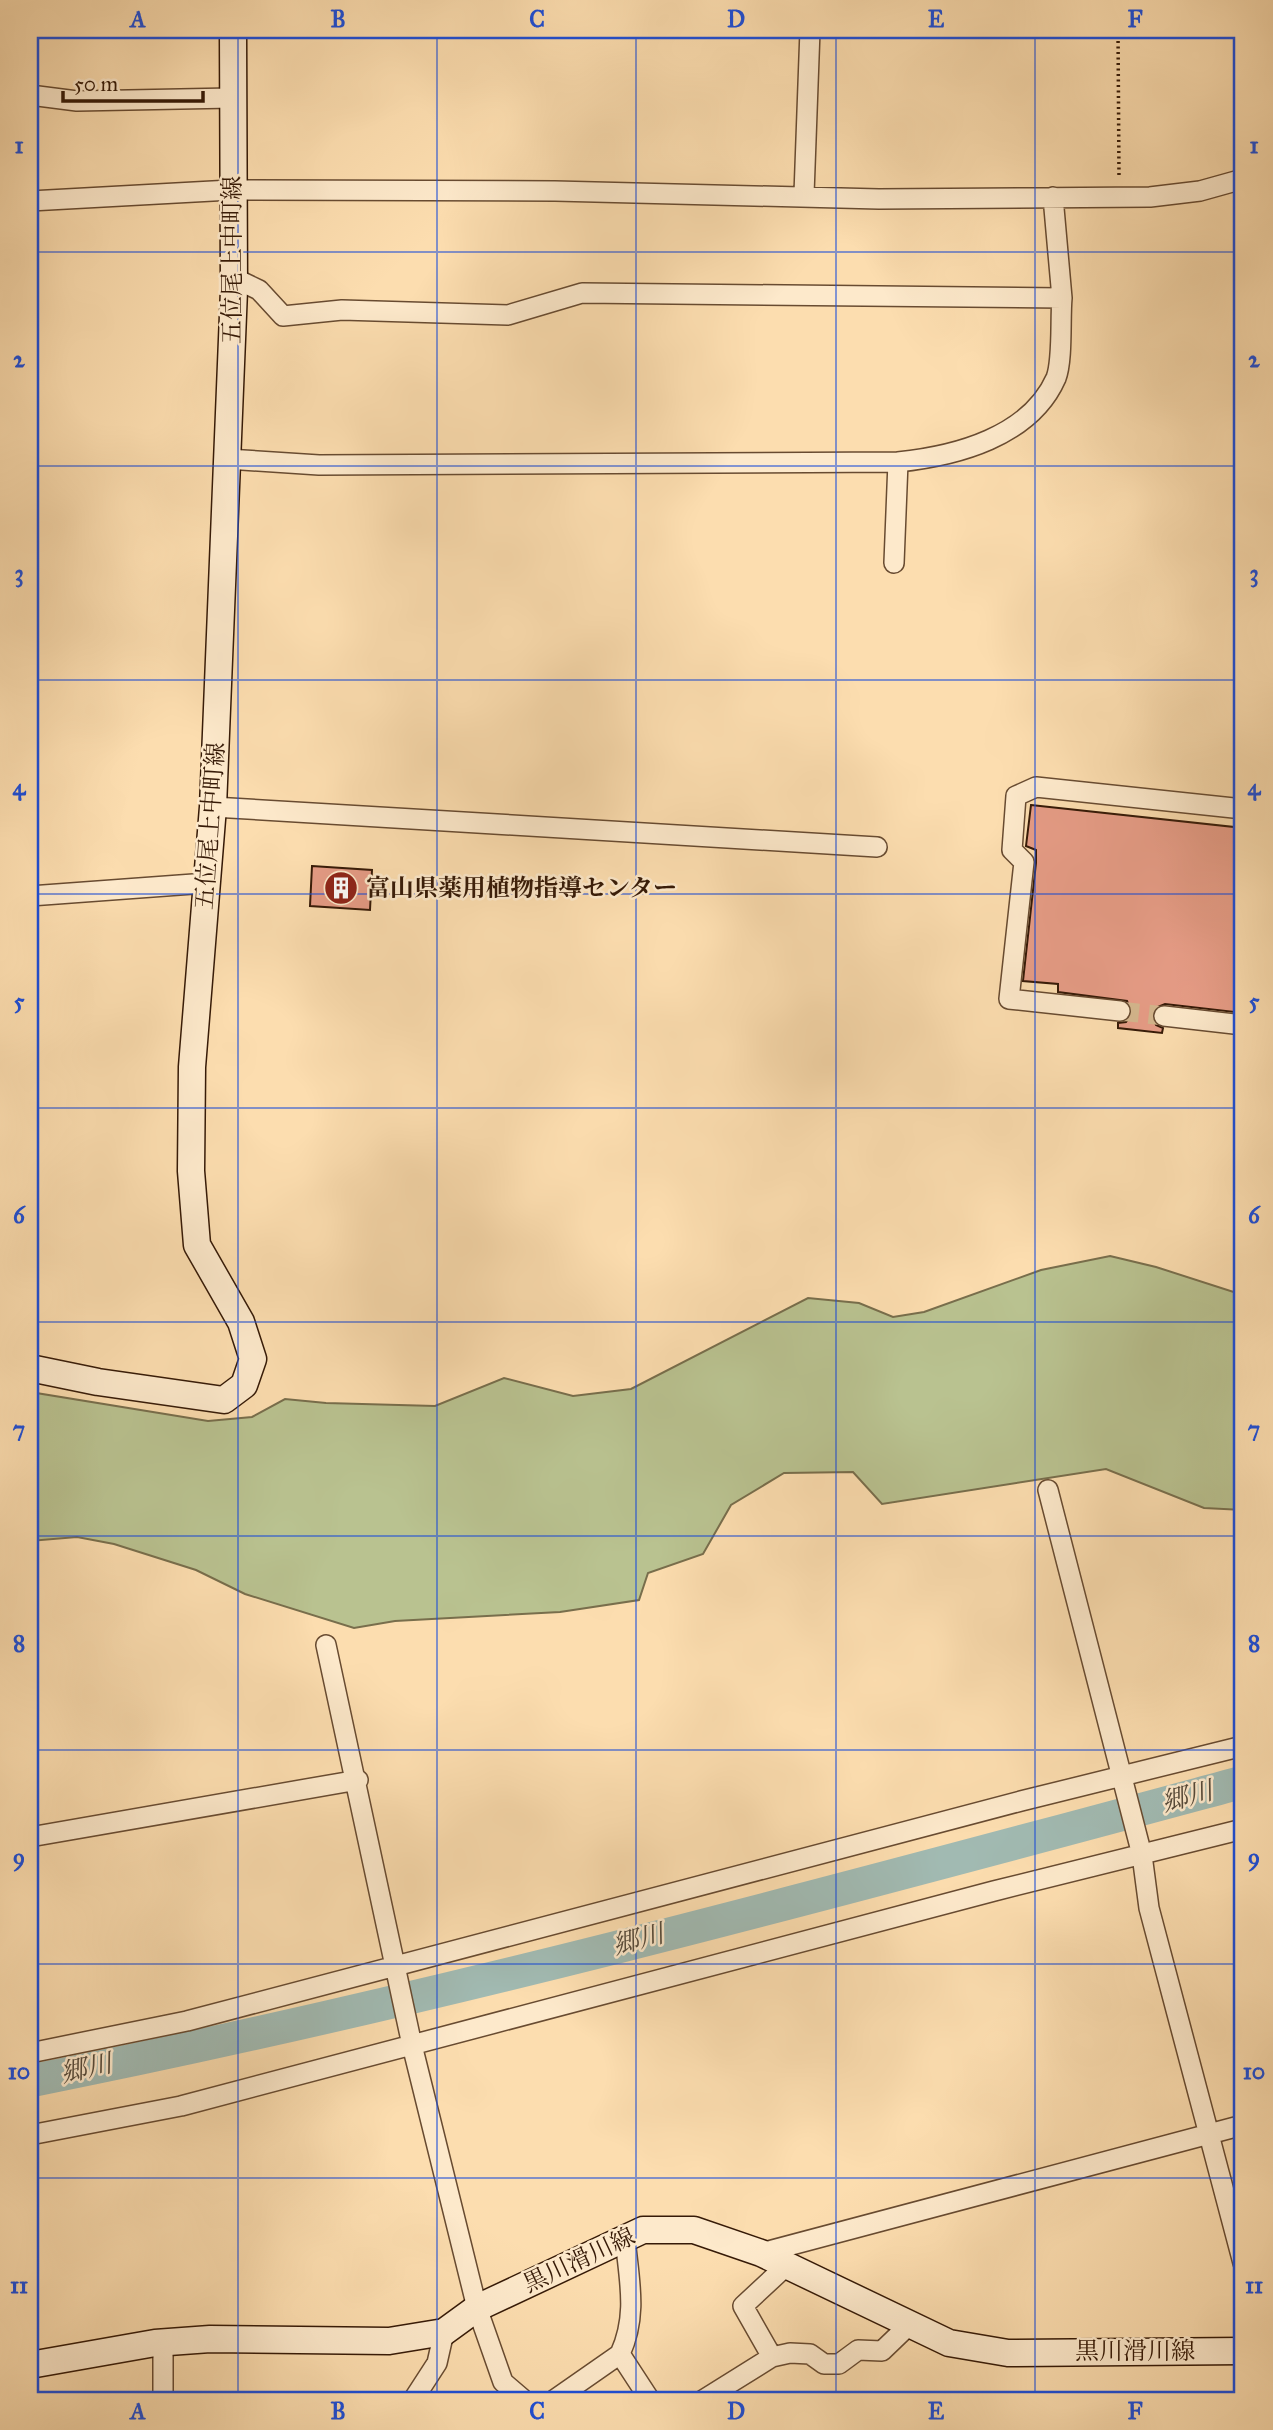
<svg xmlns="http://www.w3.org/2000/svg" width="1273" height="2430" viewBox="0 0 1273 2430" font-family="'IM FELL Great Primer','Noto Serif JP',serif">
	<rect width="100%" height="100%" fill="#fcddaf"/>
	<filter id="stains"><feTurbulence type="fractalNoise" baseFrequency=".00286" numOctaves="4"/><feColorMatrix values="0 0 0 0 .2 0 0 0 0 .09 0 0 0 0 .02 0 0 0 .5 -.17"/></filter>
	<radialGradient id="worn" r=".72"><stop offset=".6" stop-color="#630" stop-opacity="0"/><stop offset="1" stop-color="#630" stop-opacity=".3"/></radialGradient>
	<path fill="#b9c290" stroke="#786e4c" stroke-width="2" d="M1110,1256L1156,1267L1243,1295V1510L1204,1508L1106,1469L882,1504L853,1472L784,1473L731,1505L703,1554L648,1573L639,1600L560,1612L395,1621L354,1628L245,1594L196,1570L114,1544L77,1537L30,1541V1392L208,1421L252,1417L285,1399L326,1403L435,1406L504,1378L573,1396L631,1389L808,1298L859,1303L893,1317L924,1312L1041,1270Z"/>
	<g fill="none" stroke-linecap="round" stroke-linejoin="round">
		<path stroke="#a1bab2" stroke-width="33" d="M30,2081C438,2000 842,1890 1243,1782"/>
	</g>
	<path fill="#e69c86" stroke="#361a07" stroke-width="2" d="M1031,805L1243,828V1013L1165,1004L1155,1008L1152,1015L1156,1025L1163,1028L1162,1033L1118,1028V1023L1126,1022L1132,1013L1127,1001L1058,992V984L1023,981L1036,863V850L1026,846Z
		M312,866L372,870L370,910L310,906Z"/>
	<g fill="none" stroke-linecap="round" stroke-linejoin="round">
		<path stroke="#d4b68d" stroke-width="19" stroke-dasharray="19 10" stroke-linecap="butt" d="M1120,1011L1164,1016"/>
		<g stroke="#684b31" stroke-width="22">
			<path id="street" d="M30,95L77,101L232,98
				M804,194L810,30
				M30,201L231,190L555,191L879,199L1150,197L1200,191L1243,179
				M234,278L259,290L283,316L342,310L508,315L582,293L1062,298L1053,197
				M227,459L319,465L898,462
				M894,563L898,462C956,456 1030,437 1056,378C1063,360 1060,318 1062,298
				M213,807L877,847
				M30,896L207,883
				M1120,1011L1009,999L1024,862L1012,850L1016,796L1036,787L1243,809
				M1164,1016L1243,1025
				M1048,1490L1142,1855L1149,1908L1243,2263
				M326,1645L412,2045L477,2308L503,2382L524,2400
				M30,1837L358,1780
				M30,2053L187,2021L1021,1801L1243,1746
				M30,2135L181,2106L994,1891L1243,1829
				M625,2238C629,2280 638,2315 620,2354L650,2400
				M761,2253L1243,2125
				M163,2343V2400
				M772,2357L743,2306L786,2266
				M413,2400L437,2363L444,2332
				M554,2400L620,2354
				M703,2400L772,2357L790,2353L810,2354L824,2364H839L858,2350L882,2351L908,2326"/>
		</g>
		<g stroke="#361a07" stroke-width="29">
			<path id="secondary" d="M30,1368L98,1382L224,1400L244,1385L253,1359L241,1322L197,1245L191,1171L192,1067L213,807L234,290L233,30
				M30,2365L155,2343L210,2339L389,2341L444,2332L477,2308L643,2230H694L761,2253L949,2343L1008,2353L1243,2351"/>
		</g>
		<path stroke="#361a07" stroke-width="3.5" stroke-dasharray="2 3.5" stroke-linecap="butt" d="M1118,30L1119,178"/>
		<use href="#street" stroke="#fde9cb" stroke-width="19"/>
		<use href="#secondary" stroke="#fde9cb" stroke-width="26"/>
	</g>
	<path fill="none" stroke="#1d4ed8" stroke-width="2" stroke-opacity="0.55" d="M238,30V2400M437,30V2400M636,30V2400M836,30V2400M1035,30V2400M30,252H1243M30,466H1243M30,680H1243M30,894H1243M30,1108H1243M30,1322H1243M30,1536H1243M30,1750H1243M30,1964H1243M30,2178H1243"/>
	<defs>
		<g id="building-disc" transform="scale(1.75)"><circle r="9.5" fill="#8f2418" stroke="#fde9cb"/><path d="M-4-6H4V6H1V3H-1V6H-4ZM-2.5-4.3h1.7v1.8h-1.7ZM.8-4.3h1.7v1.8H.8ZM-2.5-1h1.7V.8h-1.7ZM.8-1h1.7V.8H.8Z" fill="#fff"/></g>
	</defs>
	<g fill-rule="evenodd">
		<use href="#building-disc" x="341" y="888"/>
	</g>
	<g text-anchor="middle" stroke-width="5" stroke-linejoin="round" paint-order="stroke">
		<g font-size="24" fill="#361a07" stroke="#fde9cb">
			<text transform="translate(232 260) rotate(-90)" y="8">五位尾上中町線</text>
			<text transform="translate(210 826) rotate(-86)" y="8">五位尾上中町線</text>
			<text transform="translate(579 2260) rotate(-25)" y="8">黒川滑川線</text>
			<text x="1135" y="2359">黒川滑川線</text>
		</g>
		<g font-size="24" font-weight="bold" fill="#361a07" stroke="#fde9cb" text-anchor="start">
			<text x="366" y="896">富山県薬用植物指導センター</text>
		</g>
		<g font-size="26" font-style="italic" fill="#564a3a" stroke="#fde9cb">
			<text transform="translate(1187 1796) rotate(-15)" y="9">郷川</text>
			<text transform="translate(638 1939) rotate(-15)" y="9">郷川</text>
			<text transform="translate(86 2068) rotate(-13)" y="9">郷川</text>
		</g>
	</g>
	<rect width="1273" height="2430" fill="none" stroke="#fcddaf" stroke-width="77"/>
	<path d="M63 91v10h140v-10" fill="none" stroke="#361a07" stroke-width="3.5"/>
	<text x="74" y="91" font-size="21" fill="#361a07" stroke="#fde9cb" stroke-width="5" paint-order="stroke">50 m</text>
	<rect x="38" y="38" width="1196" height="2354" fill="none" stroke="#1d4ed8" stroke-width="2.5"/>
	<g font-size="23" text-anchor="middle" font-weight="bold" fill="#1d4ed8">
		<text x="138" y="27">A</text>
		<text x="338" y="27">B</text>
		<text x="537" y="27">C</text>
		<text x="736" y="27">D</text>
		<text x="936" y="27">E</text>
		<text x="1135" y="27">F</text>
		<text x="19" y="153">1</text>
		<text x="1254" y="153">1</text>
		<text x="19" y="367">2</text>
		<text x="1254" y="367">2</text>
		<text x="19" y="581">3</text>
		<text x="1254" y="581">3</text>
		<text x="19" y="795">4</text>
		<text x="1254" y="795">4</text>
		<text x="19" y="1009">5</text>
		<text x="1254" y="1009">5</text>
		<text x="19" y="1223">6</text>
		<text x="1254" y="1223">6</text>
		<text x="19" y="1437">7</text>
		<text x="1254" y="1437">7</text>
		<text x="19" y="1651">8</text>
		<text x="1254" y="1651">8</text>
		<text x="19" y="1865">9</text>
		<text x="1254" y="1865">9</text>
		<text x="19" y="2079">10</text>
		<text x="1254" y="2079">10</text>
		<text x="19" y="2293">11</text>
		<text x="1254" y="2293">11</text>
		<text x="138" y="2419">A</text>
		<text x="338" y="2419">B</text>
		<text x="537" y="2419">C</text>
		<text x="736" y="2419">D</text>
		<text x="936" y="2419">E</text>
		<text x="1135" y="2419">F</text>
	</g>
	<rect width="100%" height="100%" filter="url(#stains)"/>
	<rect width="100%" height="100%" fill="url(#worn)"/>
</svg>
